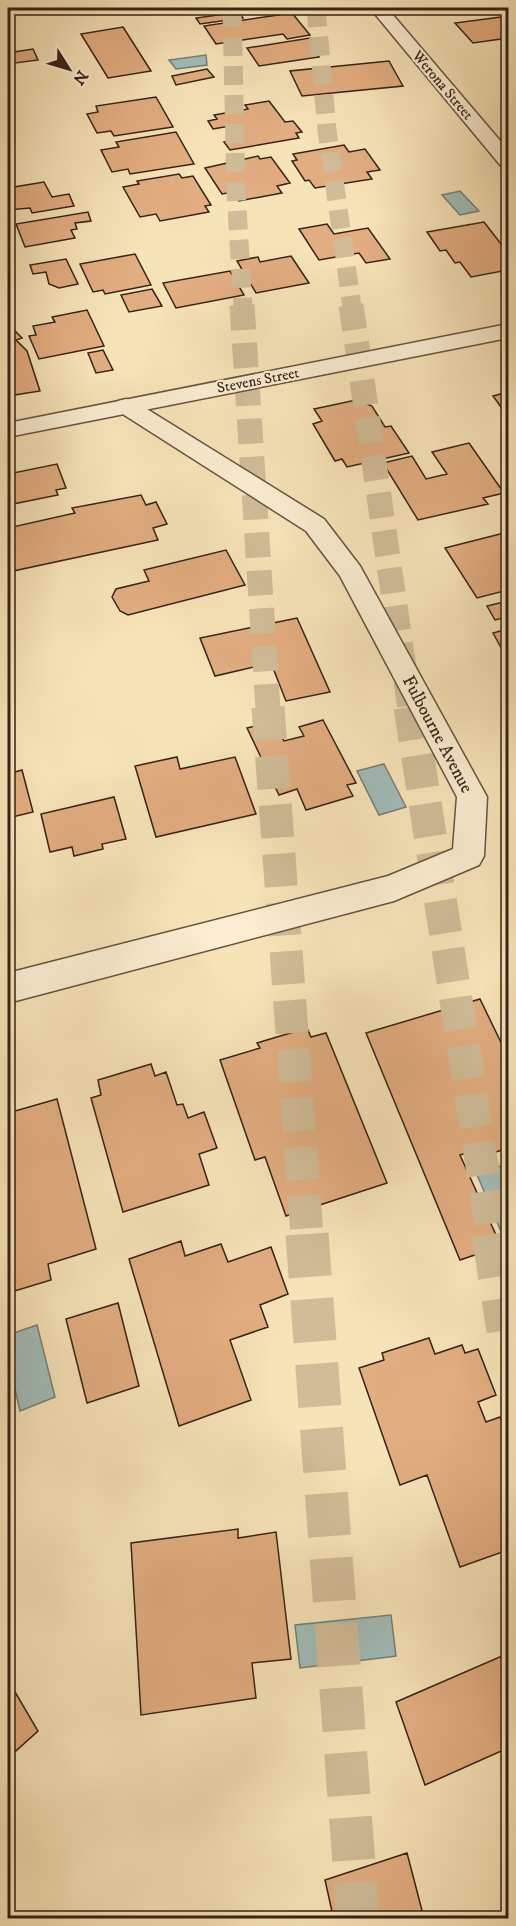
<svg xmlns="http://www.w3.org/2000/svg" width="516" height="1926" viewBox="0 0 516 1926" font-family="'IM FELL DW Pica',serif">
	<rect width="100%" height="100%" fill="#f7e3b8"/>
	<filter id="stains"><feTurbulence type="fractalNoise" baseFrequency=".00333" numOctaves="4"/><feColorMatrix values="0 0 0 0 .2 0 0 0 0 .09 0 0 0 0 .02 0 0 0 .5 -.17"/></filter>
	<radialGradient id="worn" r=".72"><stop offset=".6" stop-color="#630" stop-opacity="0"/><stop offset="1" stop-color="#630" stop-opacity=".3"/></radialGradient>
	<path fill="#a1bcb9" stroke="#767e79" stroke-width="1.5" d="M206,55L207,65L176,69L169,60Z
		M460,191L479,211L460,215L442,195Z
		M384,764L406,807L379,815L357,771Z
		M494,1164L508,1170V1248L475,1170Z
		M37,1325L55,1397L20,1411L8,1358V1335Z
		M391,1615L396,1656L300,1668L295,1625Z"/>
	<path fill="#e2ad80" stroke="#352219" stroke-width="1.5" d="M225,8H278L244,12L228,11Z
		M239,12L243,18L200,24L196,18Z
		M292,13L310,35L287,39L283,34L216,44L204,26Z
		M501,17H508V38L473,43L455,23Z
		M123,27L151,71L108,78L81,34Z
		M310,38L318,49H313L319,57L259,66L247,48Z
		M33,49L38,60L8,64V53Z
		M389,61L403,86L302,96L290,71Z
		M207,69L214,77L176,85L172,76Z
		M156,97L173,127L114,136L111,131L97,133L87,114L98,112L96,106Z
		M269,101L285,122L293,121L302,132L296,133L299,138L230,150L224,142L239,139L230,126L213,129L208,121L217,119L214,115L248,109L245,105Z
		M176,132L194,164L130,174L128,169L112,172L101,150L119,147L116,142Z
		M344,145L349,152L365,149L380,170L367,172L372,179L315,188L309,180L305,181L292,161L297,160L293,154Z
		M258,156L260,159L271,157L290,183L277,186L282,193L239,201L233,192L222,194L205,168Z
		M179,174L182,178L193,176L211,205L205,206L209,212L160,221L156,214L140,217L123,187L139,184L137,181Z
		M44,182L52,197L69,194L74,206L32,213L30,208L8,210V188Z
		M88,212L91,221L75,223L77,229L71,230L75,238L25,247L16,224Z
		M484,222L508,253V270L471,277L460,262L455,263L446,250L440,251L427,232Z
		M327,224L334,234L368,228L390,259L366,263L359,253L319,260L299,229Z
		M135,254L151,285L105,294L103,290L93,292L80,264Z
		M291,256L309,283L256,293L237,261L258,257L260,262Z
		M66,259L78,284L59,288L49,284L46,272L33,274L30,265Z
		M230,271L244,295L176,308L163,283Z
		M152,289L162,306L129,312L121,295Z
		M87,310L104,346L39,359L29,336L36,335L33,326L55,322L52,317Z
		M8,324L22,338L16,340L27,351L40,391L8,396Z
		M103,350L113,370L96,373L88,353Z
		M508,392V413L506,414L493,396Z
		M356,400L372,406L385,427L391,426L409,453L347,467L342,459L335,461L313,424L322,421L314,409Z
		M469,443L504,493L483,498L488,504L418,520L383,463L412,456L426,479L447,474L432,452Z
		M57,464L66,488L56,490L58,495L8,505V474Z
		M141,495L146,505L156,502L167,524L153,528L158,540L13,571L8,555V528L75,513L72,508Z
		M508,532V576L505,577L508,590L477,598L445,548Z
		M226,550L245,585L128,615L120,611L112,597L116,589L149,581L144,570Z
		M508,601V617L495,620L487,606Z
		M297,618L330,692L286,701L271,663L215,676L200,638Z
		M508,629V660L493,633Z
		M323,720L356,783L347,785L353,796L306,810L297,789L279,795L247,728L274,721L284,741L304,736L299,727Z
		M177,757L180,769L235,757L256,814L156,837L135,766Z
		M22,770L33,812L8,818V774Z
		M114,797L126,839L102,844L103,849L74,856L72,847L50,852L41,814Z
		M480,999L508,1057V1148L493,1153L490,1146L460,1155L501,1246L460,1260L366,1033Z
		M307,1028L311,1037L326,1033L387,1183L286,1216L265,1157L255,1160L220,1060L260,1048L257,1043Z
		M151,1064L155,1076L166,1072L177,1105L183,1104L188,1118L204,1112L217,1148L199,1154L209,1185L123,1212L91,1098L101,1095L98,1080Z
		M57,1099L96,1249L48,1264L51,1280L8,1293V1130L12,1128L8,1113Z
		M181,1241L185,1256L221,1244L228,1262L271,1247L288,1294L260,1305L268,1327L230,1340L251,1400L179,1426L129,1259Z
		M118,1303L139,1386L87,1403L66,1319Z
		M429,1338L435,1354L462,1345L465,1353L478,1349L496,1395L478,1402L486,1422L500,1417L508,1438V1550L460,1567L427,1475L400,1485L359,1368L384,1360L382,1353Z
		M238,1529V1538L276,1532L291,1659L252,1663L256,1698L141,1715L131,1543Z
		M502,1656L508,1673V1748L425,1785L396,1702Z
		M8,1680L38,1731L8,1758Z
		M407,1853L424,1918H324L333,1916L325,1880Z"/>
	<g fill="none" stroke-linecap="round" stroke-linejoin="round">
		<path stroke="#d0bc98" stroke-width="19" stroke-dasharray="19 10" stroke-linecap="butt" d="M232,8L236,191L243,307
			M316,8L327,130L352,307"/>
		<path stroke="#d0bc98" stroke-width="25" stroke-dasharray="25 13" stroke-linecap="butt" d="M242,305L268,709
			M351,305L410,709"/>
		<path stroke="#d0bc98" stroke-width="33" stroke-dasharray="33 16" stroke-linecap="butt" d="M268,707L307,1236
			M410,707L493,1236"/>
		<path stroke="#d0bc98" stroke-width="43" stroke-dasharray="43 22" stroke-linecap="butt" d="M307,1234L358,1918
			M493,1234L508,1330"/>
		<g stroke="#665241" stroke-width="3">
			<path id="minor" d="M370,8H387L508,150V168L501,166Z
				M126,399L134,401L324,519L360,566L487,797L484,856L479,865L394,901L8,1003V973L388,876L453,849L457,797L340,576L306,531L118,411L114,406L118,401Z"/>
		</g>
		<g stroke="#665241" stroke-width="3">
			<path id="tertiary" d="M508,324V338L8,437V423Z"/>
		</g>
		<use href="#minor" fill="#faedd1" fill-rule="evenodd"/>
		<use href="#tertiary" fill="#faedd1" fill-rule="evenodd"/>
	</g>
	<g text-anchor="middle" stroke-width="4.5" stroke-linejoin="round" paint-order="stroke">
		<g font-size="15" fill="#352219" stroke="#faedd1">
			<text transform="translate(443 85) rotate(50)" y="5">Werona Street</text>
			<text transform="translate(258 380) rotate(-11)" y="5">Stevens Street</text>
		</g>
		<g font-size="18" fill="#352219" stroke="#faedd1">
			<text transform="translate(438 734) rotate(62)" y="6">Fulbourne Avenue</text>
		</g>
	</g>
	<rect width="516" height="1926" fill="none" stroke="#f7e3b8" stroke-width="30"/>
	<rect x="9" y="9" width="498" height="1908" fill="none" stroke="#352219" stroke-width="3"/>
	<rect x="15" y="15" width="486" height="1896" fill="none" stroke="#352219" stroke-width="1.5"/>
	<g transform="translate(69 69) rotate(127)" stroke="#faedd1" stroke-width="4.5" paint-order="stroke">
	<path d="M0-4.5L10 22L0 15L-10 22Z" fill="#352219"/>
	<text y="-9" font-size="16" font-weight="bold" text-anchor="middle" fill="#352219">N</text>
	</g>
	<rect width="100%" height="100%" filter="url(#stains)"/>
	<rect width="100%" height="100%" fill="url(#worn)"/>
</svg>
